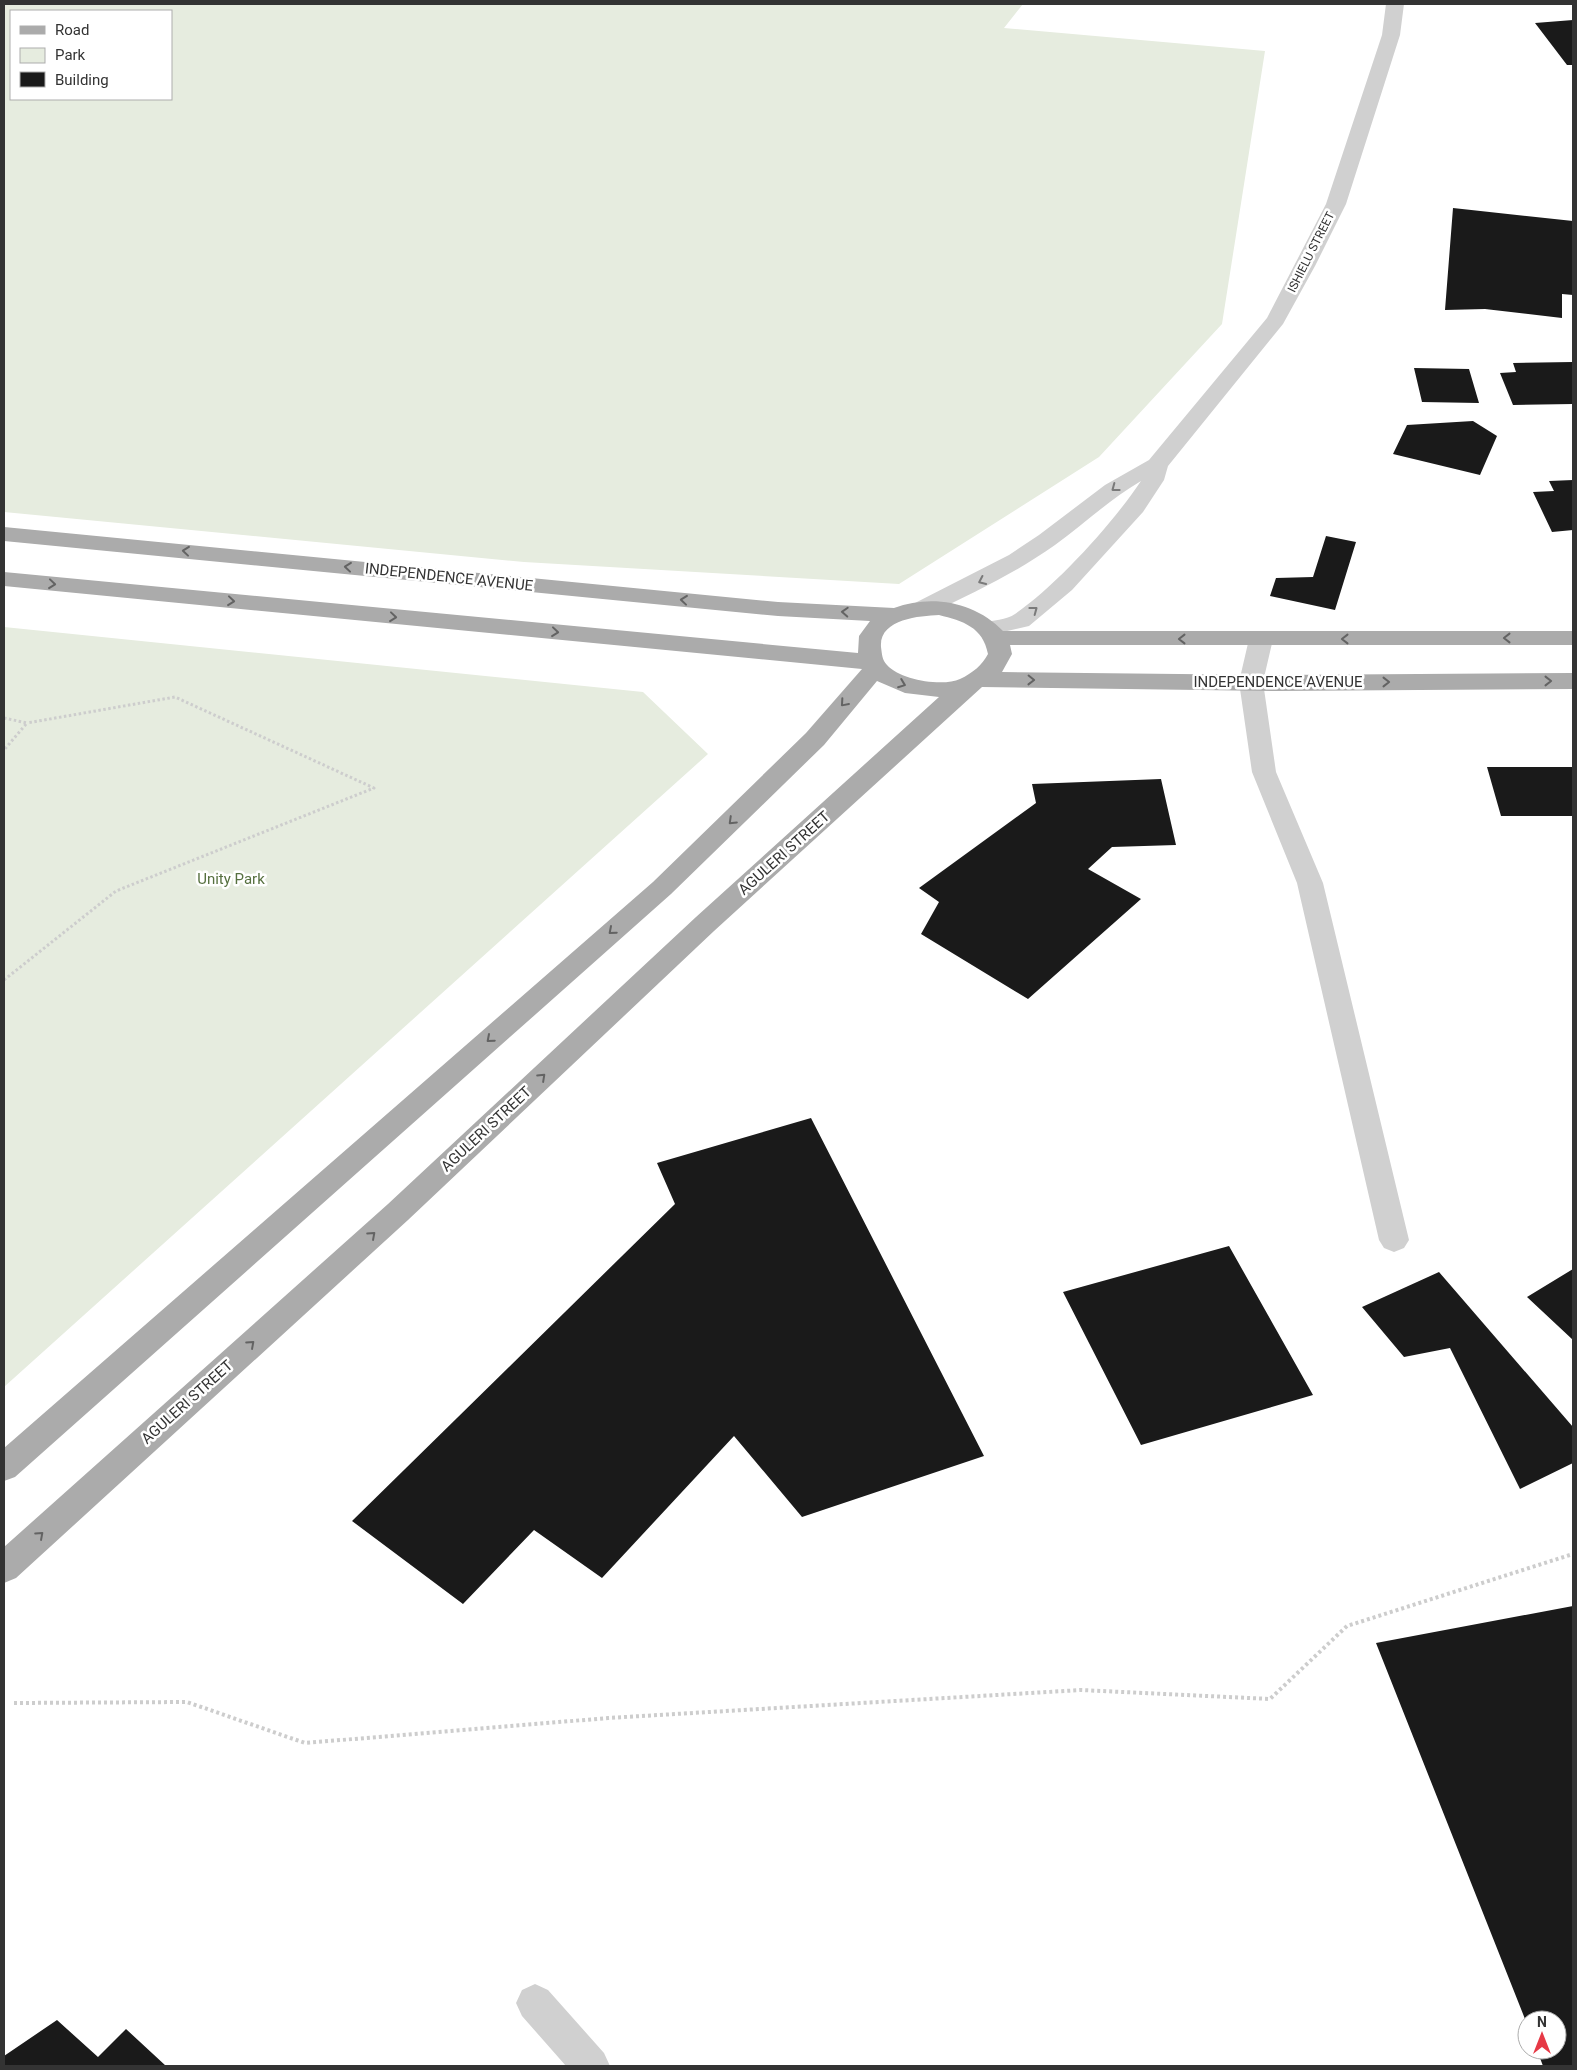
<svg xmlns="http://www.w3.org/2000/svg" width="1577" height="2070" viewBox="0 0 1577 2070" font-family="Roboto,sans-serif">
	<rect width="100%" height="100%" fill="#fff"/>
	<path fill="#e6ecdf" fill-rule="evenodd" d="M4,4H1023L1004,28L1265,51L1222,324L1099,457L899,584L524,562L4,512ZM11,11H171V99H11Z
		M4,627L643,692L708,754L4,1387Z"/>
	<path fill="#1a1a1a" d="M1573,20V65H1567L1535,23Z
		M1453,208L1573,221V295L1562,294V318L1485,309L1445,310Z
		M1573,362V404L1513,405L1500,373L1516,372L1513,363Z
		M1414,368L1469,369L1479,403L1422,402Z
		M1473,421L1497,436L1480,475L1393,454L1407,425Z
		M1573,480V530L1552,532L1533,492L1554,491L1549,481Z
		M1326,536L1356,542L1335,610L1270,596L1276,578L1313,577Z
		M1487,767H1573V816H1501Z
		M1161,779L1176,845L1112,847L1088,869L1141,899L1028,999L921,934L939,902L919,888L1036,803L1032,784Z
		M811,1118L984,1456L802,1517L734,1436L602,1578L534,1530L463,1604L352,1521L675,1204L657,1163Z
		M1229,1246L1313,1395L1141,1445L1063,1292Z
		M1573,1269V1340L1527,1297Z
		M1439,1272L1573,1427V1463L1520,1489L1450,1348L1404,1357L1362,1307Z
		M1573,1606V2066H1543L1537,2050H1557V2020H1527V2024L1376,1643Z
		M57,2020L98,2057L126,2029L166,2066H4V2056Z"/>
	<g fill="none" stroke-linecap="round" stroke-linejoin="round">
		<path stroke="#cdcdcd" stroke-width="3" stroke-dasharray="2.5 2.5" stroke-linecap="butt" d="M4,718L27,723L4,750
			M4,980L116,891L374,788L175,697L27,723"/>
		<path stroke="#cdcdcd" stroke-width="4" stroke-dasharray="3 3" stroke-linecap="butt" d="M14,1703L187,1702L305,1743L608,1718L1081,1690L1270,1699L1347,1626L1573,1554"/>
		<path fill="#d0d0d0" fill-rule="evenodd" d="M1386,4H1404L1400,35L1346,204L1315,266L1283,324L1168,466L1164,480L1143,512L1072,590L1029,626L990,635L982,633L978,628L982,623C992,620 1007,620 1015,614C1056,586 1113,523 1141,481C1110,499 1084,524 1055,545C1017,572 974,593 931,613L923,615L915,613L911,608L915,603L1009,555L1039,535L1105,485L1149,460L1267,318L1326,204L1382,35Z
			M1261,632L1269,634L1273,639L1263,682L1276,772L1323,883L1409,1240L1404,1248L1394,1252L1384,1248L1379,1240L1297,883L1252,772L1239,682L1249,639L1253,634Z
			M535,1984L548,1990L604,2053L610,2066H566L522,2016L516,2003L522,1990Z"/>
		<path fill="#ababab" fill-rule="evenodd" d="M4,527L778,602L894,608C932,594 975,602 1003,631H1573V645H1010L1012,654L1002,672L1276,675L1573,673V689L1276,691L982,687L714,931L408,1220L16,1578L4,1583V1547L388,1204L696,917L939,697L905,693L877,681L824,745L671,894L15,1477L4,1481V1448L653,882L806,733L862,669L4,586V572L858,653L859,636L870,621L778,616L4,541ZM939,615C963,621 983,627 988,654C982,665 973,673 960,679C943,687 900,680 887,665C882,660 882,654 881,647C879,619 919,616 939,615Z"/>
	</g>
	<defs><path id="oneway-chevron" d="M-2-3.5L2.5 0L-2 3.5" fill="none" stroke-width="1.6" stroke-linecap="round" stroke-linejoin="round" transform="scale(1.25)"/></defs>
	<g stroke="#7a7a7a">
		<use href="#oneway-chevron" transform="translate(1115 488) rotate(143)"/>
		<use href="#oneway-chevron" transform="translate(982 581) rotate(155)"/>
		<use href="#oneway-chevron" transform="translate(1034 610) rotate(-37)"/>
	</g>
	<g stroke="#636363">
		<use href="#oneway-chevron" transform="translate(186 551) rotate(-174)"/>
		<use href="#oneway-chevron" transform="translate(348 567) rotate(-174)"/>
		<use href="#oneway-chevron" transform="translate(52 584) rotate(6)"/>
		<use href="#oneway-chevron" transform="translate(684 600) rotate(-174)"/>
		<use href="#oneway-chevron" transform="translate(231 601) rotate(6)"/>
		<use href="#oneway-chevron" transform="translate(845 612) rotate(-177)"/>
		<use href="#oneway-chevron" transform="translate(393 617) rotate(6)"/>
		<use href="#oneway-chevron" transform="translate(555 632) rotate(6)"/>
		<use href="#oneway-chevron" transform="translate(1507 638) rotate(180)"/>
		<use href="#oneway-chevron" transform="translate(1182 639) rotate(-180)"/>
		<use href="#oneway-chevron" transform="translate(1345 639) rotate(180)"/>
		<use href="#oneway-chevron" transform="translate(1031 680) rotate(1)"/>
		<use href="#oneway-chevron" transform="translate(1548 681)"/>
		<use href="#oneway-chevron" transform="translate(1386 682)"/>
		<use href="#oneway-chevron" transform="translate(902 684) rotate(21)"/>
		<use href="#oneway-chevron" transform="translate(844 703) rotate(131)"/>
		<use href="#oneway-chevron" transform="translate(732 821) rotate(136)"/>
		<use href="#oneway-chevron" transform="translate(612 931) rotate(139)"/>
		<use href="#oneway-chevron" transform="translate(490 1039) rotate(139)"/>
		<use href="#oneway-chevron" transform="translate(542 1077) rotate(-43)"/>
		<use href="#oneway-chevron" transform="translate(372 1235) rotate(-42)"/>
		<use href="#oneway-chevron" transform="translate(251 1344) rotate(-42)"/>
		<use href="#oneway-chevron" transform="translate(40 1535) rotate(-42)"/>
	</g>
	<g text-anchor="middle" stroke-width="5" stroke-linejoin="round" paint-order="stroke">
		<g font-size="12" fill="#333" stroke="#fff">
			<text transform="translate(1311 252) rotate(-63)" y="4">ISHIELU STREET</text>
		</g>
		<g font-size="15" fill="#333" stroke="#fff">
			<text transform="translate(449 577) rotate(6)" y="5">INDEPENDENCE AVENUE</text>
			<text x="1278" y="687">INDEPENDENCE AVENUE</text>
			<text transform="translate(784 853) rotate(-42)" y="5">AGULERI STREET</text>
			<text transform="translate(486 1129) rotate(-43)" y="5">AGULERI STREET</text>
			<text transform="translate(187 1402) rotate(-42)" y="5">AGULERI STREET</text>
		</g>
		<g font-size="15" fill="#56703f" stroke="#fff">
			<text x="231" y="884">Unity Park</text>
		</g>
	</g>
	<rect width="1577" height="2070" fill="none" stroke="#333333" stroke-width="10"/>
	<rect x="10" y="10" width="162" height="90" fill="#ffffff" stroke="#adadad"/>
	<rect x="20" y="26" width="25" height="8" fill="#ababab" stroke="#adadad"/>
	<text x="55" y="35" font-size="15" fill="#333333">Road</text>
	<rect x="20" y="48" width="25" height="15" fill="#e6ecdf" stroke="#adadad"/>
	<text x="55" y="60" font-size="15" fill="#333333">Park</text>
	<rect x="20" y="72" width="25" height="15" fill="#1a1a1a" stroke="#adadad"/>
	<text x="55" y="85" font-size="15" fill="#333333">Building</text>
	<g transform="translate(1542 2035)"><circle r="24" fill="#ffffff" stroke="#adadad"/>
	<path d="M0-4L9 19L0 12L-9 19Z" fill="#e63946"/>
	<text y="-8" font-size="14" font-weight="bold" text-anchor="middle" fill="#333333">N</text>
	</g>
</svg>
